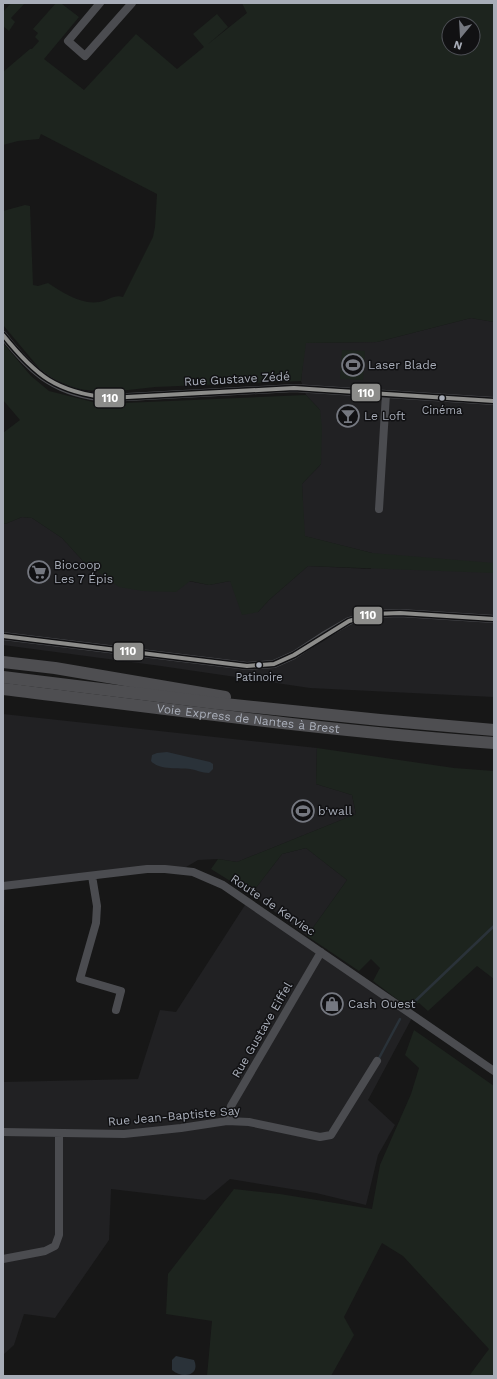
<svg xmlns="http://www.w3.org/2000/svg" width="497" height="1379" viewBox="0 0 497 1379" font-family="'Work Sans',sans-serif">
	<rect width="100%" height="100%" fill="#171717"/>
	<path fill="#212123" d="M471,318L494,322V697L310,688L161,666L3,645V523L5,524L22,517L32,518L62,538L83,561L209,585L230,581L258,612L269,600L308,566L371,569L372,553L304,536L302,484L321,464L320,410L306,395L301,381L305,343L377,342Z
		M3,714L317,748L316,784L352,795L356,814L237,862L218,859L198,860L181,870L165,869L5,886L3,969Z
		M306,848L347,880L307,936L251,894L282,854Z
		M247,902L413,1016L368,1100L395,1125L378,1155L366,1205L316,1193L230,1179L205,1200L111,1189L109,1240L55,1318L24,1314L14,1345L3,1355V1082L138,1079L160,1010L176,1012Z"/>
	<path fill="#1d241e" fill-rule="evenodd" d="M11,3H25L11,18L15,22L9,31L3,26V12Z
		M56,3L62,4L79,17L44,59L84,90L136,34L177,69L204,47L193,34L217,14L228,27L207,45L247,13L242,3H494V322L471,318L377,342L306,343L301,381L155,387L110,392L75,389L45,375L3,325V211L25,205L30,206L33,285L38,286L48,283C62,292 81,305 99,302C108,301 114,294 123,297L153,237L155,227L157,194L41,134L39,139L18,141L3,145V72L30,49H32L39,41L35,37L38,33L33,29ZM449,24H473V48H449Z
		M3,343L31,376L49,391L101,404L306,395L320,410L322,428L321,464L302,484L305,536L372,553L494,563V573L308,566L269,600L258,612L242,615L230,581L209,585L190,581L176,592L143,591L119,587L83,561L62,538L32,518L22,517L5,524L3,523V433L20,420L3,400Z
		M342,350L365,351L363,380L340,379Z
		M317,748L454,768L494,771V979L477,966L428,1011L419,1003L406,1006L373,981L380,968L371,959L359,971L307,936L347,880L306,848L282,854L251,894L211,869L218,859L237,862L356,814L352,795L316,784Z
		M414,1030L494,1086V1376H469L489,1349L403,1256L382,1243L344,1317L354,1335L331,1376H207L212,1321L166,1314L168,1274L234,1189L280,1194L372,1209L380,1165L411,1094L419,1068L405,1055Z"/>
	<path fill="#2a3239" d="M167,752L210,762L213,764V769L209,773C202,773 197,770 190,769C180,768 158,770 151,761L152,755L157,753Z
		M176,1356L194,1360C201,1376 182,1379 172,1370V1360Z"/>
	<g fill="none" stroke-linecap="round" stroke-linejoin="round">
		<path stroke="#2a3239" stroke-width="2.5" d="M410,1006L494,926
			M378,1060L400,1019"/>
		<path stroke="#4b4c50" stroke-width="8" d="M100,3L68,41L85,56L132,3
			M3,335C33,374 58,395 109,398L294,388L494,401
			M379,509L386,394
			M3,636L247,666L274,664L294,655L323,636L349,621L373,614L400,613L494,619
			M92,876L97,906L96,923L80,979L121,991L116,1010
			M3,886L147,869H165L193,872L223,885L494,1071
			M227,1121L231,1106L321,952
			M3,1132L124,1134L181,1128L227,1121L249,1122L320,1137L331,1135L377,1061
			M3,1259L45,1251L55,1246L59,1235V1133"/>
		<g stroke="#4e4e51" stroke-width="12">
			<path d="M3,662L55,668L225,697"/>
			<path d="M3,677L215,703L380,720L494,730"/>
			<path id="s1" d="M3,689C166,709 330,731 494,743"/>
		</g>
		<g stroke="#111113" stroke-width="7">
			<path id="bus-1" d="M3,335C36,376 56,392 109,398L294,388L494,401
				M3,636L247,666L274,664L294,655L349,621L373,614L400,613L494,619"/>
		</g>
		<use href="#bus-1" stroke="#8c8c8a" stroke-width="4"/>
	</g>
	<defs>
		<g id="stadium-ring" transform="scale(1.15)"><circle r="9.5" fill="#111113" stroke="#757880" stroke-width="1.5"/><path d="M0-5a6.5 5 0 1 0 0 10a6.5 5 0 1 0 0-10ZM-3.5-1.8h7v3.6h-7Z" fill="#757880"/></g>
		<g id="bar-ring" transform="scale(1.15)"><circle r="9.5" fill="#111113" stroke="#757880" stroke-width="1.5"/><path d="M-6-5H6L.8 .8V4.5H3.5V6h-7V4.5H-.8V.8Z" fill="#757880"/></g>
		<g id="supermarket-ring" transform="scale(1.15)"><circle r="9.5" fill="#111113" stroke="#757880" stroke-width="1.5"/><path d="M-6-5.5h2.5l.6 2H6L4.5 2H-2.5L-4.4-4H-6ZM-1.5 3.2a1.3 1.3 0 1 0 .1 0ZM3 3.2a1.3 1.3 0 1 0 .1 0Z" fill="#757880"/></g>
		<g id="shop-ring" transform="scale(1.15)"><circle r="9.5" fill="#111113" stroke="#757880" stroke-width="1.5"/><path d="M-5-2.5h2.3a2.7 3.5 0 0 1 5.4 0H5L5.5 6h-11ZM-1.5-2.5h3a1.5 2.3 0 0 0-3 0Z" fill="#757880"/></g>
	</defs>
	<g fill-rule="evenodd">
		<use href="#stadium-ring" x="353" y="365"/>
		<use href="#bar-ring" x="348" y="416"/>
		<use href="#supermarket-ring" x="39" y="572"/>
		<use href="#stadium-ring" x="303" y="811"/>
		<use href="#shop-ring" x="332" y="1004"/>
	</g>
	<g fill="#a8adb8" stroke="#111113" stroke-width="1.5">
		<circle cx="442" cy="398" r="3.5"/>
		<circle cx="259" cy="665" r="3.5"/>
	</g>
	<g text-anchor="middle" stroke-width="3" stroke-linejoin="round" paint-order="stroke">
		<g font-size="11" fill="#a8adb8" stroke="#111113">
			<text x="442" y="414">Cinéma</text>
			<text x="259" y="681">Patinoire</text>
		</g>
		<g font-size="12" fill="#a8adb8" stroke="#111113" text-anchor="start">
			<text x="368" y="369">Laser Blade</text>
			<text x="364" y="420">Le Loft</text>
			<text x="54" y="569">Biocoop<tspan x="54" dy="14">Les 7 Épis</tspan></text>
			<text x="318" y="815">b'wall</text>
			<text x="348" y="1008">Cash Ouest</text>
		</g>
		<g font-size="12" fill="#a8adb8" stroke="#111113">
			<text transform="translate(237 379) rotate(-3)" y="4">Rue Gustave Zédé</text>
			<text dy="4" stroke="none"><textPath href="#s1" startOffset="247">Voie Express de Nantes à Brest</textPath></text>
			<text transform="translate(273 905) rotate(34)" y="4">Route de Kerviec</text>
			<text transform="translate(262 1030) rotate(-60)" y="4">Rue Gustave Eiffel</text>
			<text transform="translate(174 1116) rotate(-5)" y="4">Rue Jean-Baptiste Say</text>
		</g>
	</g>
	<g stroke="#111113" stroke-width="1.5">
		<rect x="351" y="383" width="30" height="19" rx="4" fill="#8c8c8a"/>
		<rect x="94" y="388" width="31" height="20" rx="4" fill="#8c8c8a"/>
		<rect x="353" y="606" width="30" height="19" rx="4" fill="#8c8c8a"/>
		<rect x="113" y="642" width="31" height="19" rx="4" fill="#8c8c8a"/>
	</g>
	<g font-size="11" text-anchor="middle" font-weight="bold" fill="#fff">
		<text x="366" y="397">110</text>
		<text x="110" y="402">110</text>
		<text x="368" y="619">110</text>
		<text x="128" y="655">110</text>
	</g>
	<rect width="497" height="1379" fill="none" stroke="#a8adb8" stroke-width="8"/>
	<g transform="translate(461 36) rotate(198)"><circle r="19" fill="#111113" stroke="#4d4f55"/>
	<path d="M0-3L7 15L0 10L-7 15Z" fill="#757880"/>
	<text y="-6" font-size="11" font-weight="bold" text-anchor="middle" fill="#a8adb8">N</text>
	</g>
</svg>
